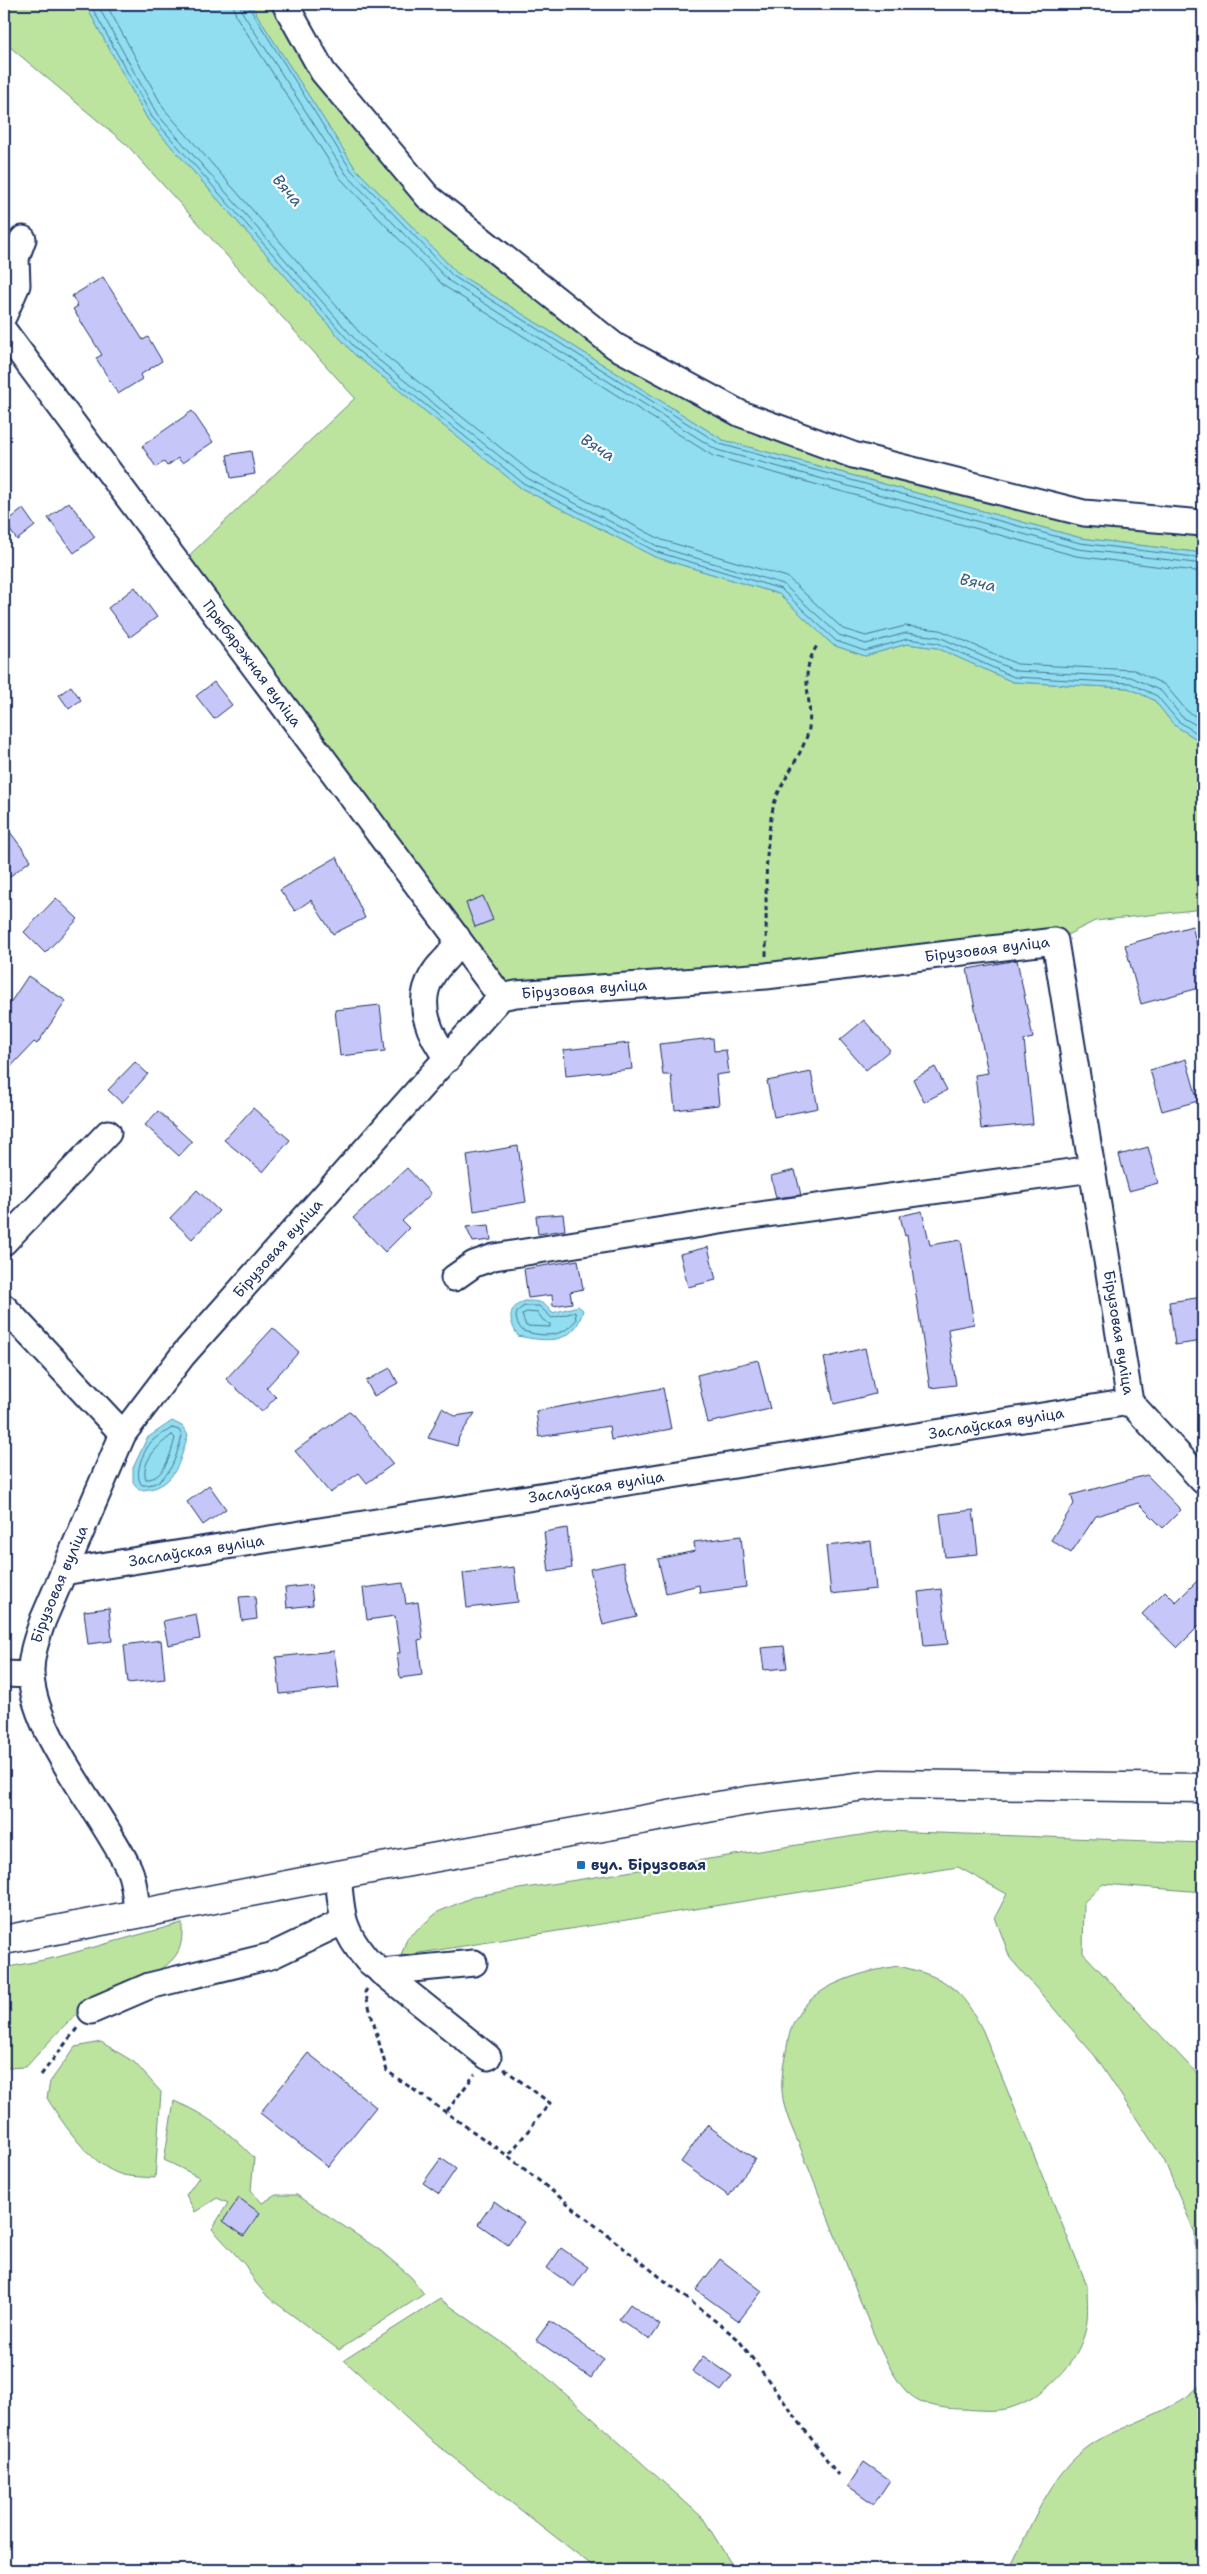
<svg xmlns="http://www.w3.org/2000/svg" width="1207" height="2574" viewBox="0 0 1207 2574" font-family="'Shantell Sans',sans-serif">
	<rect width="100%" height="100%" fill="#fff"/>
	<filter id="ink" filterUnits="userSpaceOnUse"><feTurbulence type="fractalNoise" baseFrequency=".02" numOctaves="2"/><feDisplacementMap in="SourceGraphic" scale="10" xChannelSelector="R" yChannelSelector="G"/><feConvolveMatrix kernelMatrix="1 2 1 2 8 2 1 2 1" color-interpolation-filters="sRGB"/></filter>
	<g filter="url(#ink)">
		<path fill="#bde49f" stroke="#6c8a7e" d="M4,4H85L148,120L354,354L521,488L655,557L779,594L833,645L865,656L907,644L937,648L1013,682L1128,688L1154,700L1174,725L1203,743V909L1095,921L1055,941L501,997L179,565L355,398L127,145L4,42Z
			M250,4H286L428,197L615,346L853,455L1203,525V553L1081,538L723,440L457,273L355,168Z
			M886,1831L1203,1843V1892L1103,1884L1084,1902L1083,1953L1203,2080V2341L1196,2296L1195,2233L1164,2160L1095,2056L1010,1958L995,1917L1007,1894L958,1867L401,1956L407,1938L438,1912L475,1896Z
			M182,1923C182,1936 183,1948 173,1959C158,1976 131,1978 111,1989C78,2007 52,2039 26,2067L4,2068V1968L58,1957Z
			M898,1966C946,1977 961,1987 983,2031L1087,2285C1087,2300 1089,2317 1085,2332C1076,2366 1043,2398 1010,2408C996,2412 977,2410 963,2409C945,2409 921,2406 907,2392C881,2365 857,2290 842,2253C829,2220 816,2187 803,2154C796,2136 786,2118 783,2099C780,2083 783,2067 786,2052C788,2041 790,2027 796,2018C815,1983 863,1972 898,1966Z
			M101,2042L134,2062L161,2092L155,2178C144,2177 133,2177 123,2175C92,2167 63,2124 47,2098L50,2082L75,2047Z
			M174,2101C204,2113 232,2134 254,2158L251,2190L262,2203L276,2195H297L381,2251L411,2277L424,2294L339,2350L268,2297L256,2283L245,2265L212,2229L228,2203L217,2198L195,2212L186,2195L199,2177L164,2160Z
			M440,2299L530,2362L703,2518L732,2565L733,2570H598L428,2438L344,2360Z
			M1203,2379V2570H1009C1033,2523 1053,2464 1102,2438C1126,2425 1194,2403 1203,2379Z"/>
		<path fill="#90deef" stroke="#6198b5" d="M85,4H250L355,168L457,273L723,440L1081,538L1203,553V743L1174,725L1154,700L1128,688L1013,682L937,648L907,644L865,656L833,645L779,594L655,557L521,488L354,354L148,120Z
			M525,1301C538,1301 544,1301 552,1313L578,1306L583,1310C575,1345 547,1342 518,1336C509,1321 506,1308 525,1301Z
			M172,1421L182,1426L188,1435C179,1463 175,1490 139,1490L133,1482V1468L147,1438Z"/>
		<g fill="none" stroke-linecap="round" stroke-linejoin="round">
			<path stroke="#4a7598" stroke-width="1" d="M90,4L152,117L357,350L523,483L657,552L781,589L836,641L865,651L907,639L938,643L1014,677L1130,683L1157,696L1178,721L1203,737
				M97,4L157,114L361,346L527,478L659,547L783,584L839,635L866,644L906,633L939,637L1016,671L1131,677L1161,691L1182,717L1203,729
				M106,4L164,109L367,341L531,472L662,540L787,577L843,629L866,636L905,626L940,630L1017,664L1134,670L1165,685L1187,711L1203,721
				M233,4L236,16L340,178L444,286L713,456L1076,556L1203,572
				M240,4L242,12L346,174L449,281L717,450L1078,549L1203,564
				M247,4L351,170L453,276L720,444L1080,543L1203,558
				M525,1306H539L552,1318L575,1312L576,1320C562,1338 544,1337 523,1331C515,1322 512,1311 525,1306Z
				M527,1312L538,1313L543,1320L550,1324V1327L526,1326L522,1315Z
				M172,1428L179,1430L182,1436C176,1457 169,1487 142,1485C133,1475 143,1451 152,1441C157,1436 166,1432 172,1428Z
				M172,1435L175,1438C171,1452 165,1480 146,1479C140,1462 159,1444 172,1435Z"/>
		</g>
		<path fill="#c7c6f8" stroke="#1b2f5e" d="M103,277L143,340L148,337L162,361L140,375L142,379L118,394L96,358L102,355L73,309L78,306L72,296Z
			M192,411L213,442L182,463L178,458L167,466L164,462L156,467L142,446Z
			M251,451L255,474L231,478L227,455Z
			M69,502L95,537L74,553L48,518Z
			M23,509L35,526L17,540L5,523Z
			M135,587L157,617L130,637L108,608Z
			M214,682L232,705L214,719L196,696Z
			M71,686L81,700L69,709L59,695Z
			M4,824L31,860L4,881Z
			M337,857L365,918L333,934L311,900L295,911L280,890Z
			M483,896L493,920L475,927L466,903Z
			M56,898L78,919L45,953L24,932Z
			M1192,926L1203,968V987L1141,1004L1125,945Z
			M1017,960L1033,1038L1024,1040L1033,1124L981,1129L975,1075L988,1073L967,969Z
			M28,976L66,1001L37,1044L34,1042L4,1074V1012Z
			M380,1005L385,1051L340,1056L335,1010Z
			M864,1020L890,1050L866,1070L840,1040Z
			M713,1038L714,1051L726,1050L729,1073L716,1075L719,1105L675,1110L671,1075H663L659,1044Z
			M629,1043L632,1069L566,1076L564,1050Z
			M1186,1059L1198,1101L1162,1111L1150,1070Z
			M135,1062L148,1074L122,1103L108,1090Z
			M935,1067L947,1090L924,1102L913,1079Z
			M811,1072L818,1108L774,1117L767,1081Z
			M253,1108L290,1140L263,1172L224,1140Z
			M158,1111L192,1142L179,1156L145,1125Z
			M518,1146L526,1202L474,1211L467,1155Z
			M1148,1147L1158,1183L1129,1191L1119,1155Z
			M407,1168L431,1194L402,1221L409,1228L385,1252L353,1218Z
			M795,1170L801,1195L776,1198L771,1176Z
			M197,1190L219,1211L192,1239L170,1218Z
			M922,1211L930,1245L961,1240L974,1324L948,1329L956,1385L930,1388L907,1235L905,1236L900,1216Z
			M563,1214L565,1230L538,1234L536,1216Z
			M489,1225L491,1240L473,1242L466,1227Z
			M708,1247L716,1280L688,1287L680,1254Z
			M578,1260L583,1289L570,1292L572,1303L553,1306L552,1295L528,1298L524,1269Z
			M1203,1297V1341L1175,1345L1169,1302Z
			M273,1328L299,1352L266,1388L276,1397L262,1412L226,1379Z
			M865,1348L875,1394L834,1404L824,1358Z
			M758,1360L770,1409L708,1423L697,1375Z
			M390,1368L398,1383L374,1396L366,1381Z
			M663,1388L671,1429L611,1440L609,1426L539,1437L536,1411Z
			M442,1408L455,1416L475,1413L459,1437L457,1446L428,1438Z
			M350,1411L393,1464L367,1483L359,1473L330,1493L295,1451Z
			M1147,1475L1181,1510L1163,1528L1138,1503L1096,1516L1071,1553L1051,1540L1074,1504L1071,1495Z
			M209,1485L226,1509L203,1525L187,1502Z
			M973,1510L978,1554L945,1557L940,1514Z
			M567,1528L572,1568L549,1572L544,1532Z
			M741,1536L746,1587L700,1593L699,1585L666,1593L658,1559L695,1551L694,1542Z
			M871,1541L876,1589L831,1594L826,1546Z
			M623,1562L637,1617L603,1625L590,1569Z
			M514,1567L518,1602L467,1608L463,1573Z
			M1203,1575V1622L1177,1648L1142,1614L1165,1591L1176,1602Z
			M403,1583L406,1604L418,1602L423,1639L418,1640L422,1675L400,1678L397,1653H400L395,1616L367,1620L363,1588Z
			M311,1585L313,1605L287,1608L285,1588Z
			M941,1589L948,1644L924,1646L918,1592Z
			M255,1596L257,1619L242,1621L239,1597Z
			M109,1608L112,1641L88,1644L84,1611Z
			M196,1614L200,1639L168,1645L163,1621Z
			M161,1640L165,1679L128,1683L124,1645Z
			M784,1646L787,1668L764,1670L761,1648Z
			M334,1651L339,1688L280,1694L276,1657Z
			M308,2053L376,2107L328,2167L260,2113Z
			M707,2125L755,2159L729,2196L681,2162Z
			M441,2158L456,2169L439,2194L423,2183Z
			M239,2198L260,2213L244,2236L223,2221Z
			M494,2201L524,2222L508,2245L478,2224Z
			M561,2248L588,2267L574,2287L547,2268Z
			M720,2259L762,2291L739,2321L696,2290Z
			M630,2304L660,2325L650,2340L619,2319Z
			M550,2321L604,2359L591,2378L536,2340Z
			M703,2356L732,2376L721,2391L692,2371Z
			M864,2462L890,2480L874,2504L848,2486Z"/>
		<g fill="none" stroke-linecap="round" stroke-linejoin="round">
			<g stroke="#1b2f5e" stroke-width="29">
				<g id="minor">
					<path d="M285,4L323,72L428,197L615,346L741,414L853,455L1084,513L1203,523"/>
					<path d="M4,315L17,285L16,258L23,239"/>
					<path id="s1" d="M4,331L501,997"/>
					<path d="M448,1059C430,1036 415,1004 432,976C442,958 450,962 457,937"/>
					<path d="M4,1242L108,1133"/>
					<path d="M454,1278L474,1264L494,1257L745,1217L1092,1169"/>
					<path d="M4,1307L123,1434"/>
					<path id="s2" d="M63,1572L1130,1402"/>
					<path d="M4,1674L31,1675"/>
					<path d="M338,1875C342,1915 341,1929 367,1960L488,2057"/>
					<path id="s3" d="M138,1914C135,1900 135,1882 129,1869C102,1812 35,1737 31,1676C30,1656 37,1638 43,1620L123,1434L183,1355L501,997L516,994L766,976L1055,941L1130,1402L1203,1481"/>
					<path d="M381,1972L474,1963"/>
					<path d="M91,2011L149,1986L271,1956L342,1922"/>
				</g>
			</g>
			<g stroke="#1b2f5e" stroke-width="31">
				<path id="major" d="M4,1940L338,1875L746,1801L881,1784L1203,1788"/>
			</g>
			<path stroke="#1b2f5e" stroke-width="3" stroke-dasharray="5 4" stroke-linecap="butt" d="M766,956C767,911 763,846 774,804C781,781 805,751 809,728C813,694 797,677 818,644
				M367,1989L365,1992L387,2071L508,2156L738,2339L838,2475
				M504,2069L550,2103L508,2156
				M41,2075L78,2027
				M447,2111L475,2074"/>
			<use href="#minor" stroke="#fff" stroke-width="25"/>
			<use href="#major" stroke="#fff" stroke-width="28"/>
		</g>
	</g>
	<rect fill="#1f6fb2" stroke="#fff" stroke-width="2" x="576" y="1860" width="10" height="10" rx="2.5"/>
	<g text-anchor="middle" stroke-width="4.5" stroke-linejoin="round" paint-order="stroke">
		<g font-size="15" fill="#1b2f5e" stroke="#fff">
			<text dy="5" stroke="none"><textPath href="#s1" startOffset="415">Прыбярэжная вуліца</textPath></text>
			<text dy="5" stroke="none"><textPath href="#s3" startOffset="1591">Бірузовая вуліца</textPath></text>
			<text dy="5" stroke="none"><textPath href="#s3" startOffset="1186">Бірузовая вуліца</textPath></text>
			<text dy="5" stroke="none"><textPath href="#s3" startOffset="766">Бірузовая вуліца</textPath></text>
			<text dy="5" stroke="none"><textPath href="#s3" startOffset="2056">Бірузовая вуліца</textPath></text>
			<text dy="5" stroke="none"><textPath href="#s2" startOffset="945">Заслаўская вуліца</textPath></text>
			<text dy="5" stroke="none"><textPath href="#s2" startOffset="540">Заслаўская вуліца</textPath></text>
			<text dy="5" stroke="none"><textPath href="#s2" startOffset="135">Заслаўская вуліца</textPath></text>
			<text dy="5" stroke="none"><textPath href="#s3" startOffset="361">Бірузовая вуліца</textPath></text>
		</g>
		<g font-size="15" font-weight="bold" fill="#1b2f5e" stroke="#fff" text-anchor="start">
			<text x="591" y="1870">вул. Бірузовая</text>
		</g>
		<g font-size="16" font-style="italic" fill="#385b82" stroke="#fff">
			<text transform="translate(288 190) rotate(49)" y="6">Вяча</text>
			<text transform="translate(598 447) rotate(32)" y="6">Вяча</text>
			<text transform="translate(978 582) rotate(12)" y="6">Вяча</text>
		</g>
	</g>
	<rect width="1207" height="2574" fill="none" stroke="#fff" stroke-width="20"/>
	<rect x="10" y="10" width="1187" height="2554" fill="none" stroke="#1b2f5e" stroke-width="2" filter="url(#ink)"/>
</svg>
